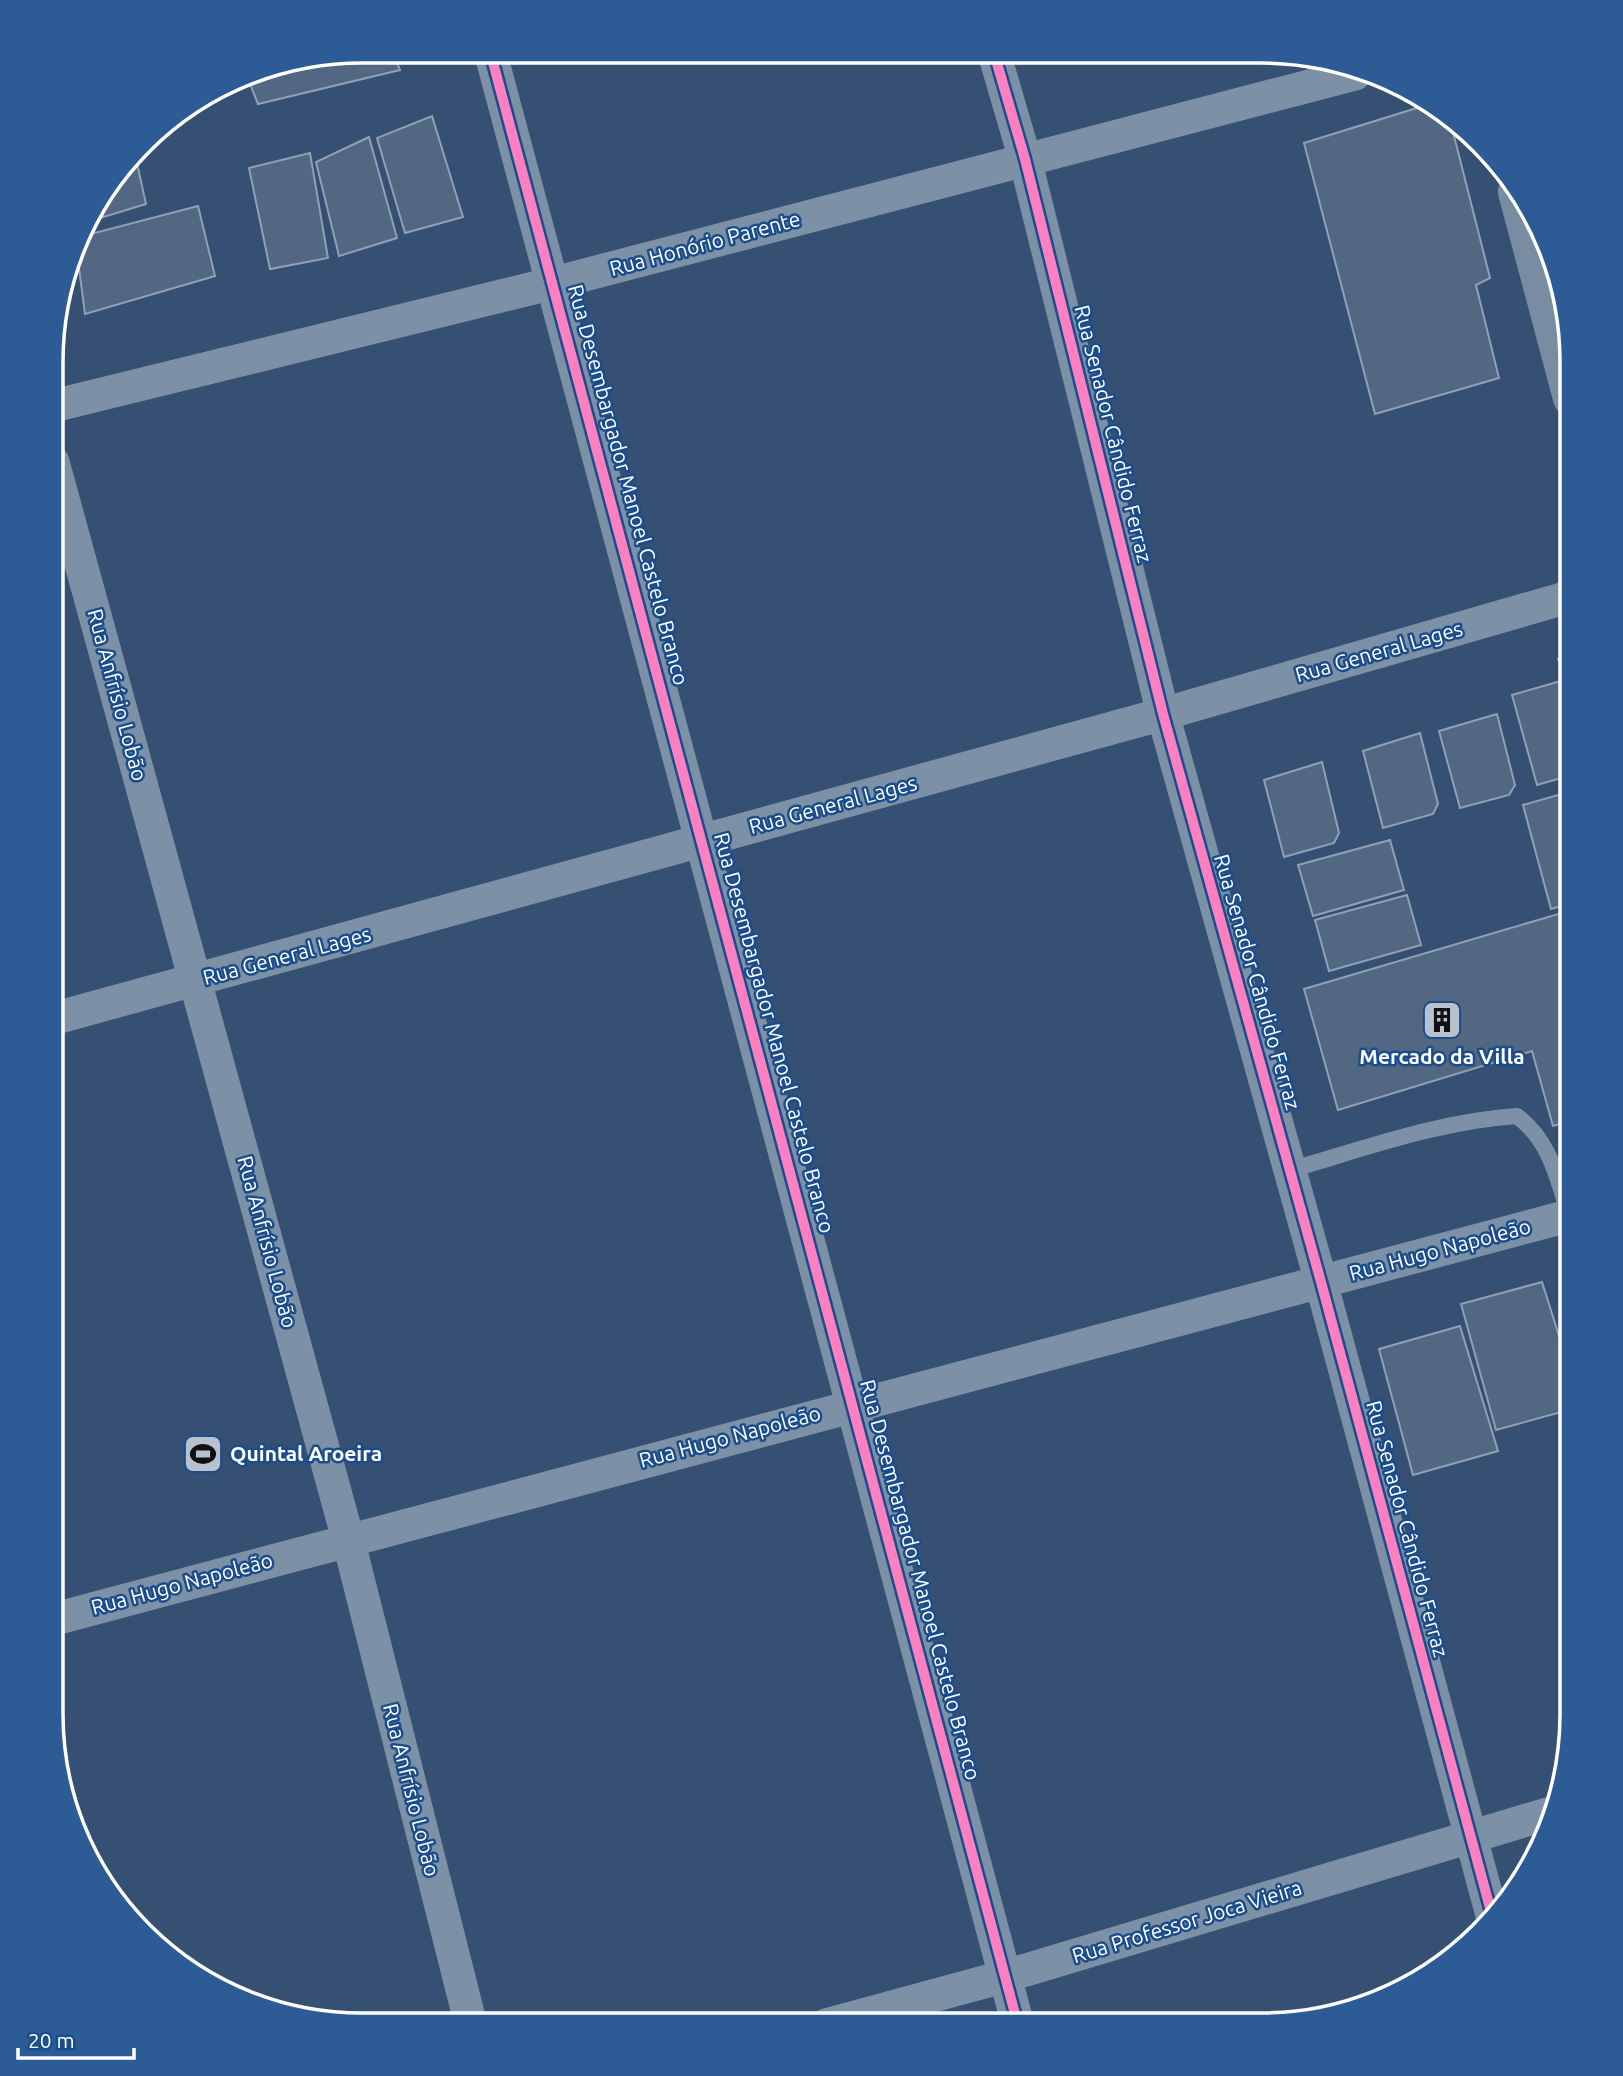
<svg xmlns="http://www.w3.org/2000/svg" width="1623" height="2076" viewBox="0 0 1623 2076" font-family="Ubuntu,sans-serif">
	<rect width="100%" height="100%" fill="#355072"/>
	<path fill="#516782" stroke="#90a0b5" stroke-width="2" d="M362,51H392L400,70L258,104L247,76L262,67Z
		M1433,103L1450,120L1490,278L1476,285L1499,378L1375,414L1304,143Z
		M432,116L463,217L405,233L377,138Z
		M369,137L397,238L339,256L316,162Z
		M310,153L328,258L270,269L249,168Z
		M137,163L146,204L87,222L92,207L127,165Z
		M198,206L215,276L85,314L77,253L83,236Z
		M1572,654V775L1537,785L1512,695L1568,679L1558,659Z
		M1497,714L1515,785L1509,795L1460,808L1439,731Z
		M1420,733L1438,804L1433,814L1383,828L1363,751Z
		M1322,762L1339,833L1334,843L1284,857L1264,780Z
		M1572,791V903L1551,909L1523,805Z
		M1390,840L1404,890L1313,916L1298,865Z
		M1407,895L1421,945L1329,971L1315,920Z
		M1572,910V1120L1553,1126L1532,1051L1338,1110L1304,989Z
		M1542,1282L1572,1377V1409L1496,1430L1461,1304Z
		M1460,1326L1498,1451L1413,1475L1379,1349Z"/>
	<g fill="none" stroke-linecap="round" stroke-linejoin="round">
		<path stroke="#7c90a6" stroke-width="16" d="M1290,1170C1363,1149 1440,1121 1517,1116C1550,1141 1557,1177 1569,1215"/>
		<path stroke="#7c90a6" stroke-width="33" d="M490,51L1018,2025
			M994,53L1025,159L1163,714L1321,1282L1493,1919
			M53,406L554,283L1355,74
			M53,462L348,1539L471,2025
			M52,1019L1163,714L1572,596
			M51,1620L1572,1215
			M826,2025L1006,1976L1547,1814"/>
		<path stroke="#788ca2" stroke-width="38" d="M1517,192L1572,398"/>
		<g stroke="#1b4d8c" stroke-width="15">
			<path id="cycleway" d="M490,51L1018,2025
				M994,53L1025,159L1163,714L1321,1282L1493,1919"/>
		</g>
		<use href="#cycleway" stroke="#ff80c0" stroke-width="10"/>
	</g>
	<defs>
		<g id="building-square" transform="scale(2.0125)"><rect x="-9" y="-9" width="18" height="18" rx="4" fill="#b8c2ce" stroke="#1b4d8c"/><path d="M-4-6H4V6H1V3H-1V6H-4ZM-2.5-4.3h1.7v1.8h-1.7ZM.8-4.3h1.7v1.8H.8ZM-2.5-1h1.7V.8h-1.7ZM.8-1h1.7V.8H.8Z" fill="#111"/></g>
		<g id="stadium-square" transform="scale(2.0125)"><rect x="-9" y="-9" width="18" height="18" rx="4" fill="#b8c2ce" stroke="#1b4d8c"/><path d="M0-5a6.5 5 0 1 0 0 10a6.5 5 0 1 0 0-10ZM-3.5-1.8h7v3.6h-7Z" fill="#111"/></g>
	</defs>
	<g fill-rule="evenodd">
		<use href="#building-square" x="1442" y="1020"/>
		<use href="#stadium-square" x="203" y="1454"/>
	</g>
	<g text-anchor="middle" stroke-width="5" stroke-linejoin="round" paint-order="stroke">
		<g font-size="21" fill="#fff" stroke="#1b4d8c">
			<text transform="translate(705 244) rotate(-15)" y="7">Rua Honório Parente</text>
			<text transform="translate(1113 434) rotate(76)" y="7">Rua Senador Cândido Ferraz</text>
			<text transform="translate(628 485) rotate(75)" y="7">Rua Desembargador Manoel Castelo Branco</text>
			<text transform="translate(1379 652) rotate(-16)" y="7">Rua General Lages</text>
			<text transform="translate(117 695) rotate(75)" y="7">Rua Anfrísio Lobão</text>
			<text transform="translate(833 805) rotate(-15)" y="7">Rua General Lages</text>
			<text transform="translate(287 956) rotate(-15)" y="7">Rua General Lages</text>
			<text transform="translate(1257 982) rotate(74)" y="7">Rua Senador Cândido Ferraz</text>
			<text transform="translate(774 1033) rotate(75)" y="7">Rua Desembargador Manoel Castelo Branco</text>
			<text transform="translate(267 1242) rotate(75)" y="7">Rua Anfrísio Lobão</text>
			<text transform="translate(1440 1250) rotate(-15)" y="7">Rua Hugo Napoleão</text>
			<text transform="translate(730 1437) rotate(-15)" y="7">Rua Hugo Napoleão</text>
			<text transform="translate(1407 1529) rotate(75)" y="7">Rua Senador Cândido Ferraz</text>
			<text transform="translate(920 1580) rotate(75)" y="7">Rua Desembargador Manoel Castelo Branco</text>
			<text transform="translate(182 1584) rotate(-15)" y="7">Rua Hugo Napoleão</text>
			<text transform="translate(411 1790) rotate(76)" y="7">Rua Anfrísio Lobão</text>
			<text transform="translate(1187 1922) rotate(-17)" y="7">Rua Professor Joca Vieira</text>
		</g>
		<g font-size="21" font-weight="bold" fill="#fff" stroke="#1b4d8c">
			<text x="1442" y="1064">Mercado da Villa</text>
			<text x="230" y="1461" text-anchor="start">Quintal Aroeira</text>
		</g>
	</g>
	<path d="M0 0H1623V2076H0ZM362 63H1261A299 299 0 0 1 1560 362V1714A299 299 0 0 1 1261 2013H362A299 299 0 0 1 63 1714V362A299 299 0 0 1 362 63Z" fill="#2d5b95" fill-rule="evenodd"/>
	<path fill="none" stroke="#fff" stroke-width="3.5" d="M362 63H1261A299 299 0 0 1 1560 362V1714A299 299 0 0 1 1261 2013H362A299 299 0 0 1 63 1714V362A299 299 0 0 1 362 63Z"/>
	<path d="M18 2048v10h116v-10" fill="none" stroke="#ffffff" stroke-width="3.5"/>
	<text x="28" y="2048" font-size="21" fill="#ffffff" stroke="#1b4d8c" stroke-width="5" paint-order="stroke">20 m</text>
</svg>
